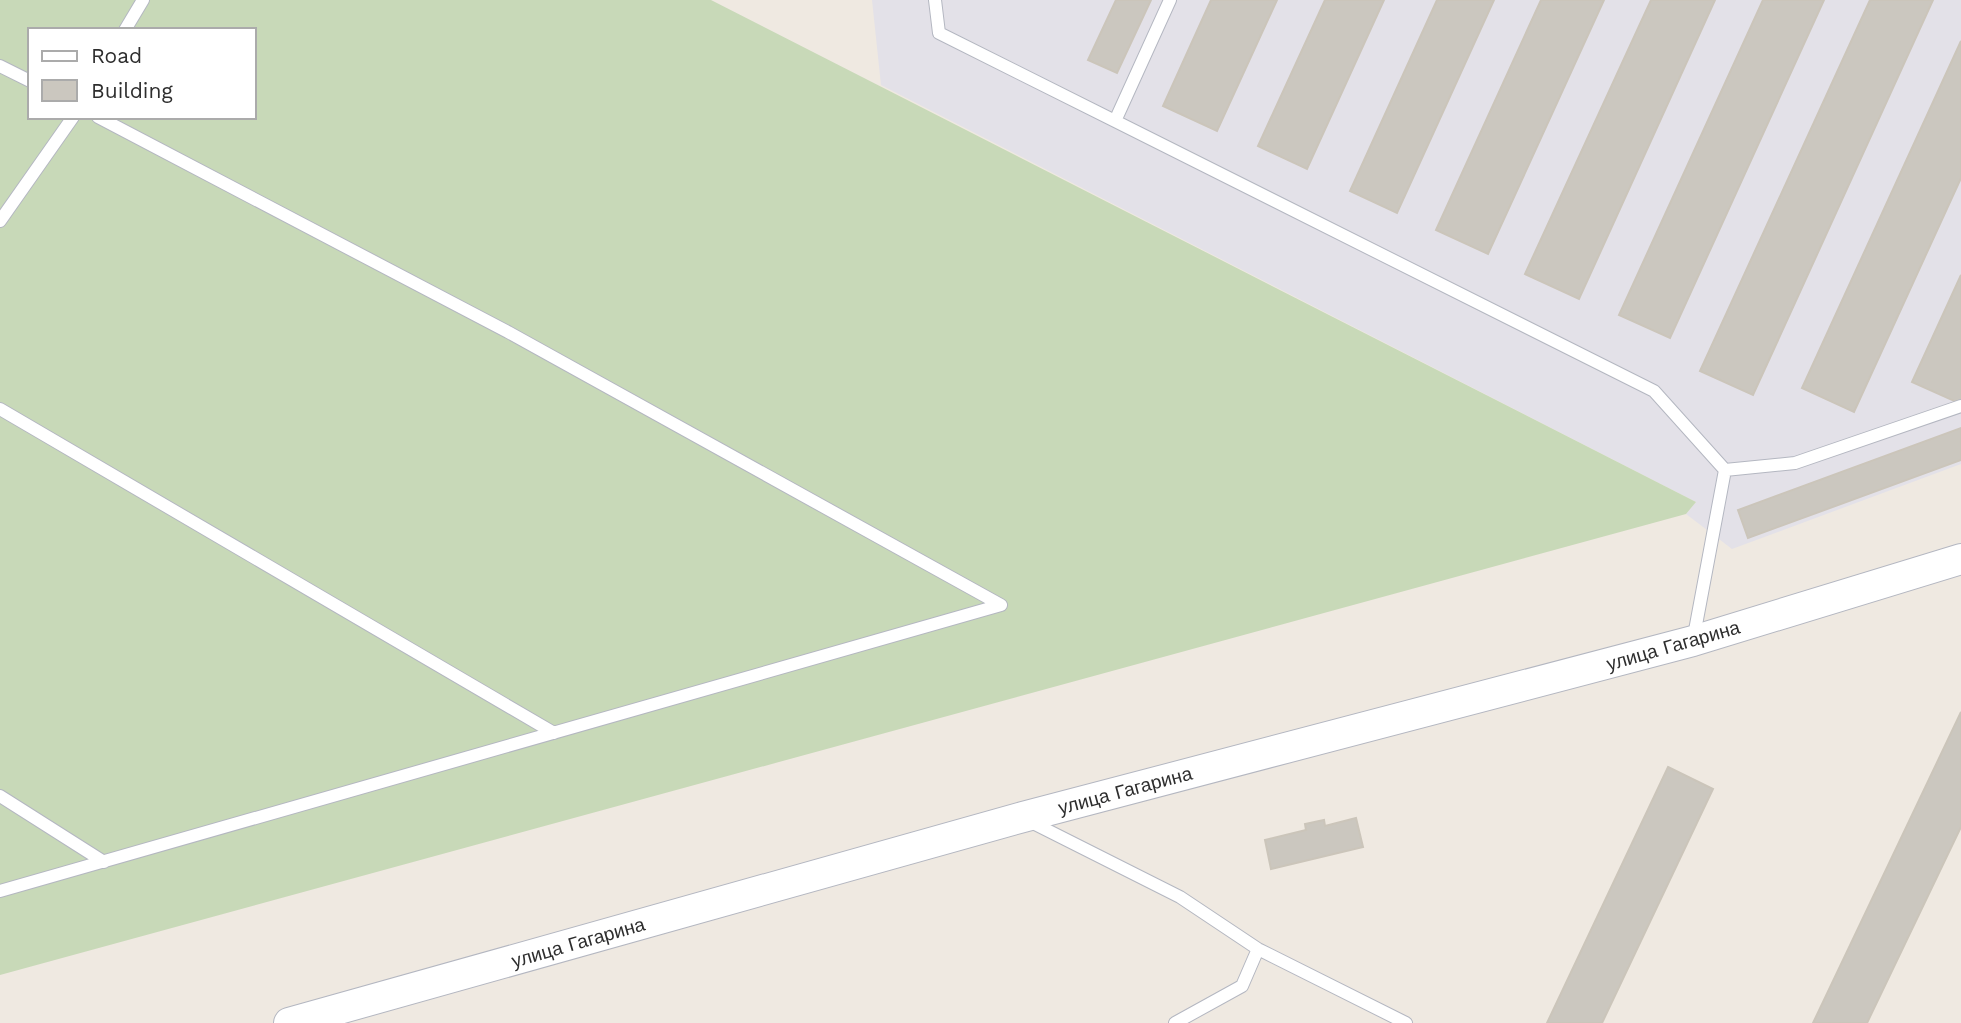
<svg xmlns="http://www.w3.org/2000/svg" width="1961" height="1023" viewBox="0 0 1961 1023" font-family="'Work Sans',sans-serif">
	<rect width="100%" height="100%" fill="#efe9e1"/>
	<path fill="#e3e1e8" d="M872,0H1961V464L1732,549L1686,514L1696,502L881,85Z"/>
	<path fill="#c8d9b8" fill-rule="evenodd" d="M0,0H711L1696,502L1686,514L0,975ZM30,30H254V117H30Z"/>
	<path fill="#cbc7bf" stroke="#cbc5ba" stroke-width="2" d="M1116,0H1151L1117,73L1088,60Z
		M1211,0H1277L1217,131L1163,106Z
		M1325,0H1384L1307,169L1258,146Z
		M1437,0H1494L1397,213L1350,191Z
		M1541,0H1604L1488,254L1436,230Z
		M1651,0H1715L1579,299L1525,274Z
		M1763,0H1824L1670,338L1619,315Z
		M1870,0H1933L1753,395L1700,371Z
		M1961,41V178L1854,412L1802,388Z
		M1961,275V404L1912,382Z
		M1961,428V460L1748,538L1738,510Z
		M1961,712V827L1867,1023H1813Z
		M1668,767L1713,789L1602,1023H1547Z
		M1356,818L1363,847L1271,869L1265,840L1306,830L1305,824L1324,820L1325,826Z"/>
	<g fill="none" stroke-linecap="round" stroke-linejoin="round">
		<g stroke="#b4b7c1" stroke-width="14">
			<path id="service" d="M935,0L939,33L1115,121
				M1170,0L1115,121L1654,391L1725,470
				M125,30L143,0
				M0,66L30,81
				M98,117L508,332L1001,605
				M0,221L73,117
				M0,409L554,733
				M1693,641L1725,470L1795,463L1961,406
				M0,796L104,862
				M1029,821L1180,897L1258,949L1406,1023
				M0,891L1001,605
				M1175,1023L1242,986L1258,949"/>
		</g>
		<g stroke="#b4b7c1" stroke-width="32">
			<path id="tertiary" d="M289,1023L1023,817L1693,641L1961,559"/>
		</g>
		<use href="#service" stroke="#fff" stroke-width="12"/>
		<use href="#tertiary" stroke="#fff" stroke-width="30"/>
	</g>
	<g text-anchor="middle" stroke-width="5" stroke-linejoin="round" paint-order="stroke">
		<g font-size="19" fill="#2e2e2e" stroke="#fff">
			<text transform="translate(1673 645) rotate(-16)" y="7">улица Гагарина</text>
			<text transform="translate(1125 790) rotate(-15)" y="7">улица Гагарина</text>
			<text transform="translate(578 942) rotate(-16)" y="7">улица Гагарина</text>
		</g>
	</g>
	<rect x="28" y="28" width="228" height="91" fill="#ffffff" stroke="#ababab" stroke-width="2"/>
	<rect x="42" y="51" width="35" height="10" fill="#ffffff" stroke="#ababab" stroke-width="2"/>
	<text x="91" y="63" font-size="21" fill="#2e2e2e">Road</text>
	<rect x="42" y="80" width="35" height="21" fill="#cbc7bf" stroke="#ababab" stroke-width="2"/>
	<text x="91" y="98" font-size="21" fill="#2e2e2e">Building</text>
</svg>
